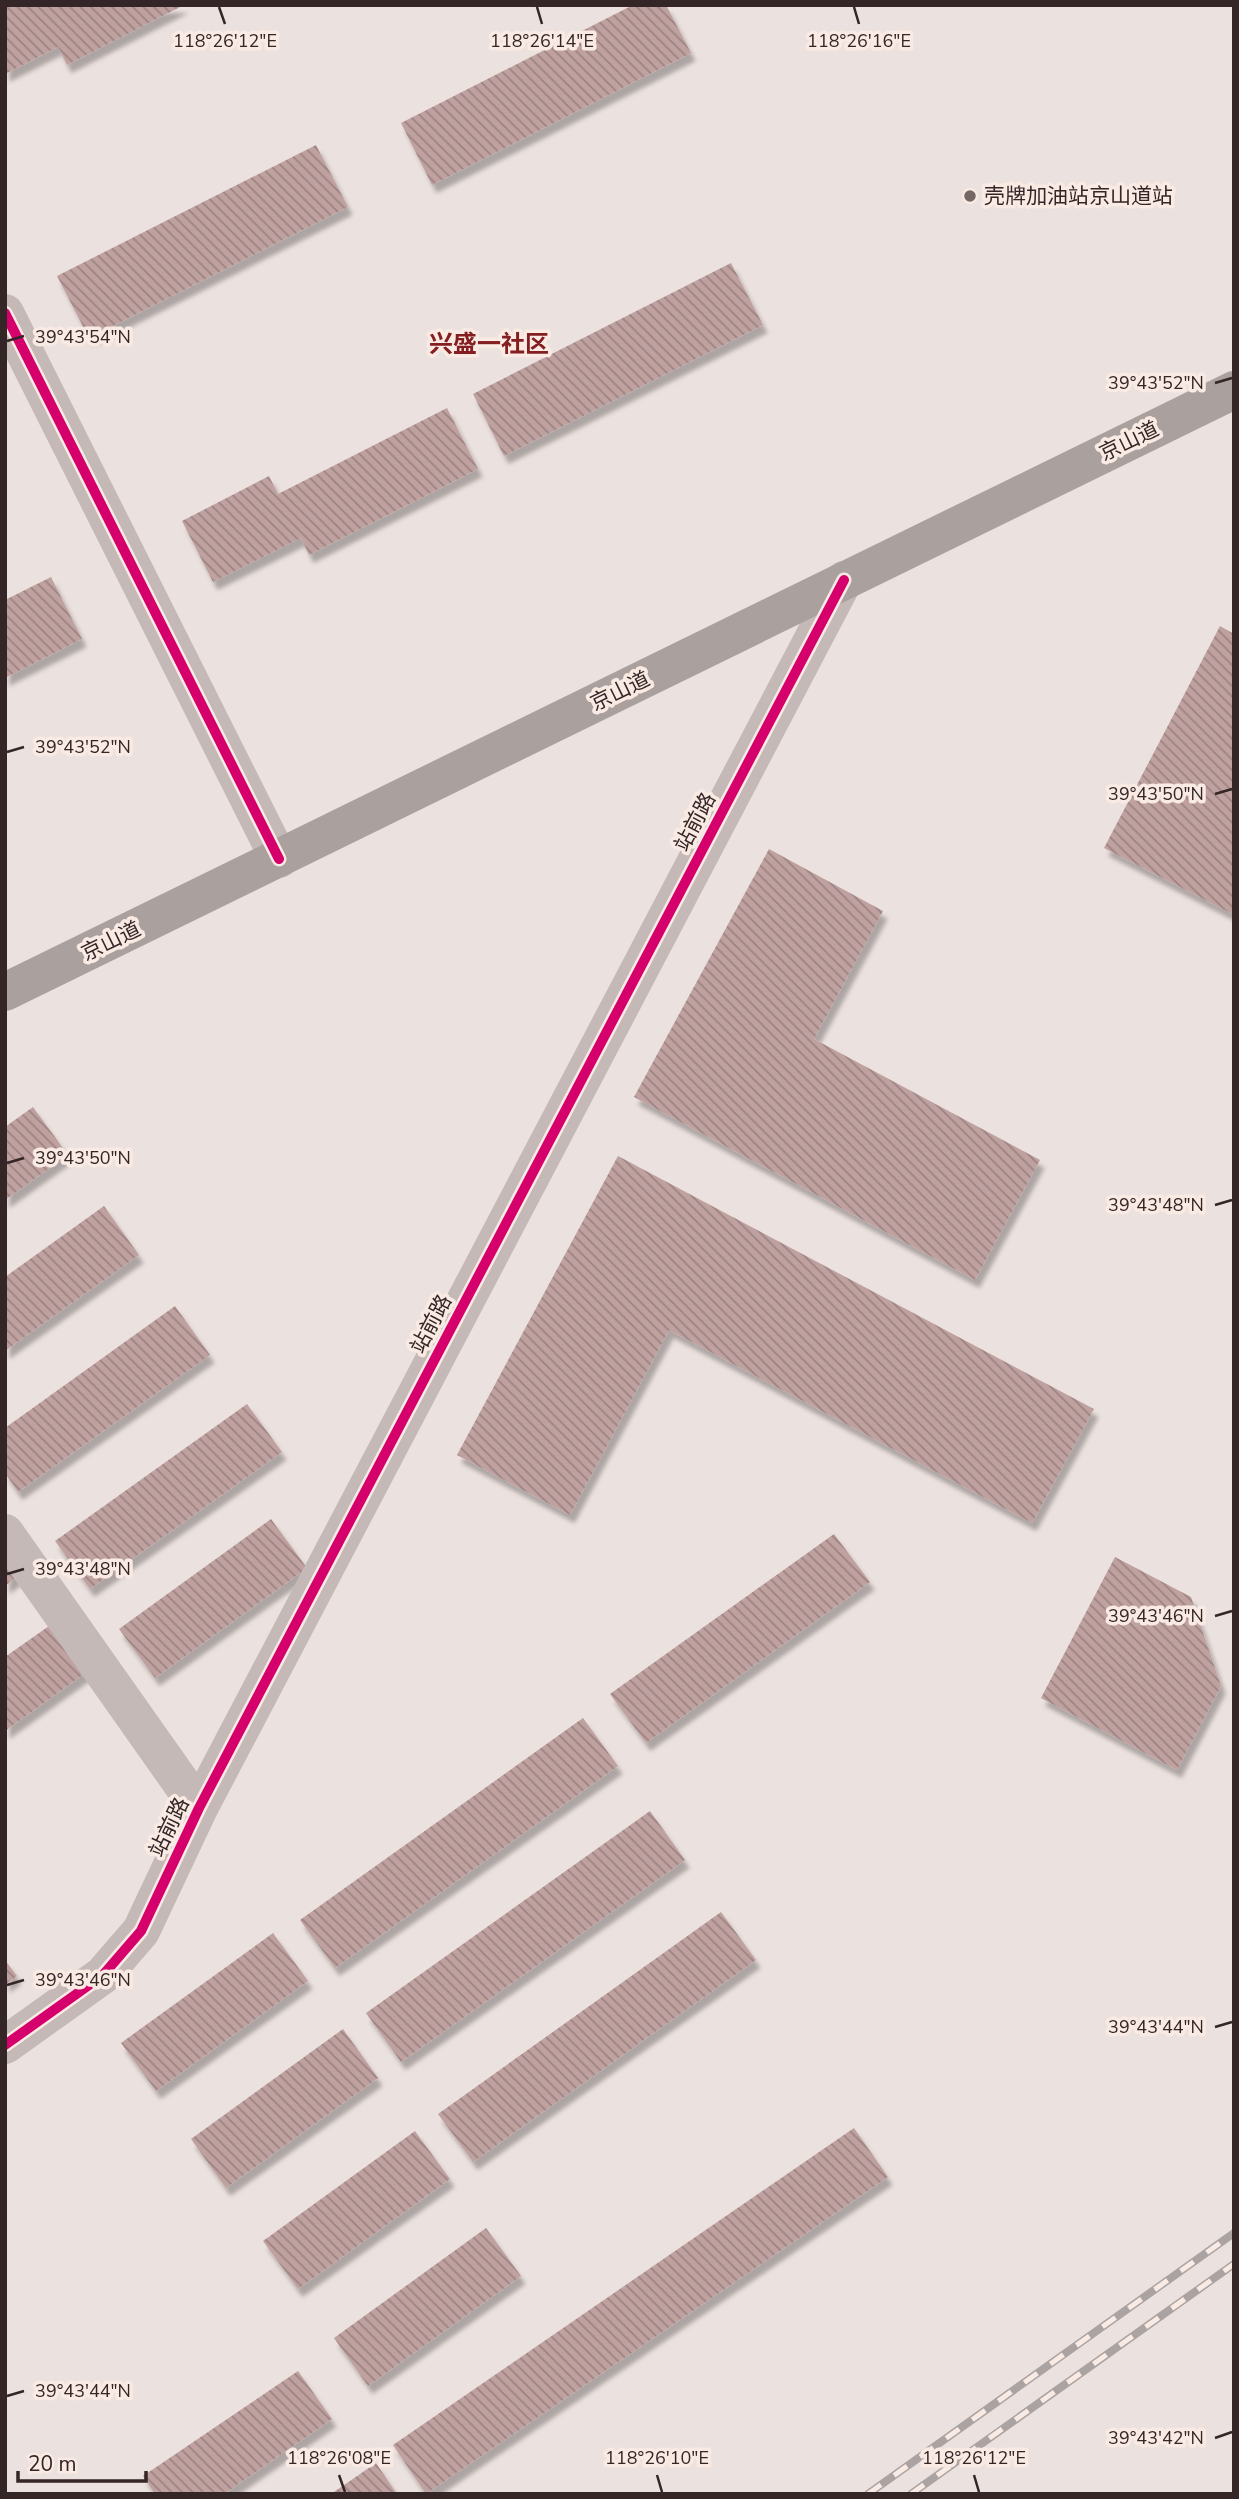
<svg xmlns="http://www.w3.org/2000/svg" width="1239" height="2499" viewBox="0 0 1239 2499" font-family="'Nunito Sans','Noto Sans SC',sans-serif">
	<defs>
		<pattern id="building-back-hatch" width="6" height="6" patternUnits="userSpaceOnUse" patternTransform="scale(1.75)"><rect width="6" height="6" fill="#bfa1a0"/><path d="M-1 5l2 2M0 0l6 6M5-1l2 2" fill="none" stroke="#9c8382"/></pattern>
		<filter id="shadow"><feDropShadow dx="4.5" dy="8" stdDeviation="2" flood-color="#0004"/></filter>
	</defs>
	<rect width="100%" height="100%" fill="#ebe1de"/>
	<path fill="url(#building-back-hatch)" filter="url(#shadow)" d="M5,5H184L67,65L58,47L5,74Z
		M633,5H666L691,53L432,185L401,123Z
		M316,145L348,207L89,338L57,276Z
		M731,263L763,325L504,456L473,394Z
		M447,408L478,469L309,555L301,538L213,582L182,521L269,476L278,494Z
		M51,577L82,639L5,678V600Z
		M1220,626L1234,634V915L1104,848Z
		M769,849L883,911L814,1039L1040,1160L975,1280L634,1097Z
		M33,1107L68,1155L5,1200V1127Z
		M618,1156L1094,1409L1032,1523L669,1330L570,1515L457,1455Z
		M104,1206L139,1255L5,1351V1277Z
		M175,1306L210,1355L18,1492L5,1473V1428Z
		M247,1404L282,1452L90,1589L55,1541Z
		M271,1519L307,1568L155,1678L119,1629Z
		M834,1534L870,1582L646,1743L610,1694Z
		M5,1552L21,1574L5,1586Z
		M1115,1557L1191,1597L1221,1686L1177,1770L1041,1698Z
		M56,1621L91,1669L5,1731V1657Z
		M583,1718L618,1766L335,1968L300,1920Z
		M650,1811L685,1860L401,2062L366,2013Z
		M721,1912L756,1960L473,2162L438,2114Z
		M273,1933L308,1981L156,2091L121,2043Z
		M5,1960L17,1976L5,1985Z
		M343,2029L378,2078L226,2188L191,2139Z
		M854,2128L888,2177L426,2494L393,2445Z
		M415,2131L450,2179L298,2289L263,2241Z
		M486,2228L521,2276L368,2386L334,2338Z
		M298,2371L332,2419L224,2494H155L143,2476Z
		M376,2463L397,2494H331Z"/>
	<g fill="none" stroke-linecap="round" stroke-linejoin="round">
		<path stroke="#c4b9b7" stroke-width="38" d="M5,313L279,859
			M5,1533L199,1808
			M5,2045L103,1975L141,1931L199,1808L844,580"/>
		<path stroke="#aaa09d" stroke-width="38" d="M5,992L1234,390"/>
		<g stroke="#aba3a2" stroke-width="8">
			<path id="rail" d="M868,2494L1234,2233
				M911,2494L1234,2264"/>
		</g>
		<use href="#rail" stroke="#f9eae4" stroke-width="5" stroke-dasharray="16" stroke-linecap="butt"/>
		<g stroke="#f9eae4" stroke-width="15">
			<path id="cycleway" d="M5,313L279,859
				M5,2045L103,1975L141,1931L199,1808L844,580"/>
		</g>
		<use href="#cycleway" stroke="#d6006c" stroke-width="10"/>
	</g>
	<path fill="none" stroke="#342626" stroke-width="2.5" d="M219,7L225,24M537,7L542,24M854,7L859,24M7,341L24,336M1215,383L1232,378M7,752L24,747M1215,794L1232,789M7,1163L24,1158M1215,1205L1232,1200M7,1574L24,1569M1215,1616L1232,1611M7,1985L24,1980M1215,2027L1232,2022M7,2396L24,2391M1215,2438L1232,2432M339,2475L345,2492M657,2475L662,2492M974,2475L979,2492"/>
	<circle fill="#746766" stroke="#f9eae4" stroke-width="2.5" cx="970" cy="196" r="7"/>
	<g text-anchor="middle" stroke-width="7" stroke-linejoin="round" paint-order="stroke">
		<g font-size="21" fill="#342626" stroke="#f9eae4" text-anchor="start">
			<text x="984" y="203">壳牌加油站京山道站</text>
		</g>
		<g font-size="21" fill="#342626" stroke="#f9eae4">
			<text transform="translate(1129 441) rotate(-26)" y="7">京山道</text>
			<text transform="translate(620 691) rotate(-26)" y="7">京山道</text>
			<text transform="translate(695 822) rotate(-62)" y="7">站前路</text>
			<text transform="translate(111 941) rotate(-26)" y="7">京山道</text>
			<text transform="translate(431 1324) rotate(-62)" y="7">站前路</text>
			<text transform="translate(169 1827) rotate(-64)" y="7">站前路</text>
		</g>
		<g font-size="24" font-weight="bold" fill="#841e21" stroke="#f9eae4">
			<text x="489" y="352">兴盛一社区</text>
		</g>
	</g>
	<g font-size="18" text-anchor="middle" fill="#342626" stroke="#f9eae4" stroke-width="7" stroke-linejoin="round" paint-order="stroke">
		<text x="225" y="47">118°26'12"E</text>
		<text x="542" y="47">118°26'14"E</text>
		<text x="859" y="47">118°26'16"E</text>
		<text x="83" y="343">39°43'54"N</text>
		<text x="1156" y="389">39°43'52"N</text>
		<text x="83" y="753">39°43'52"N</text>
		<text x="1156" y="800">39°43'50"N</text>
		<text x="83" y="1164">39°43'50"N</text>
		<text x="1156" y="1211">39°43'48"N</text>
		<text x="83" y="1575">39°43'48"N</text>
		<text x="1156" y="1622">39°43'46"N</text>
		<text x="83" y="1986">39°43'46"N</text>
		<text x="1156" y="2033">39°43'44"N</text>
		<text x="83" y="2397">39°43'44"N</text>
		<text x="1156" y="2444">39°43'42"N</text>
		<text x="339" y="2464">118°26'08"E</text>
		<text x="657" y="2464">118°26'10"E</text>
		<text x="974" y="2464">118°26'12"E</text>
	</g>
	<rect width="1239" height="2499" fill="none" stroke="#342626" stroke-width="14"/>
	<path d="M18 2471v10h128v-10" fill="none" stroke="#342626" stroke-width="3.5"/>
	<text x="28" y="2471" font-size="21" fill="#342626" stroke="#f9eae4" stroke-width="5" paint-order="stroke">20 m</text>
</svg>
